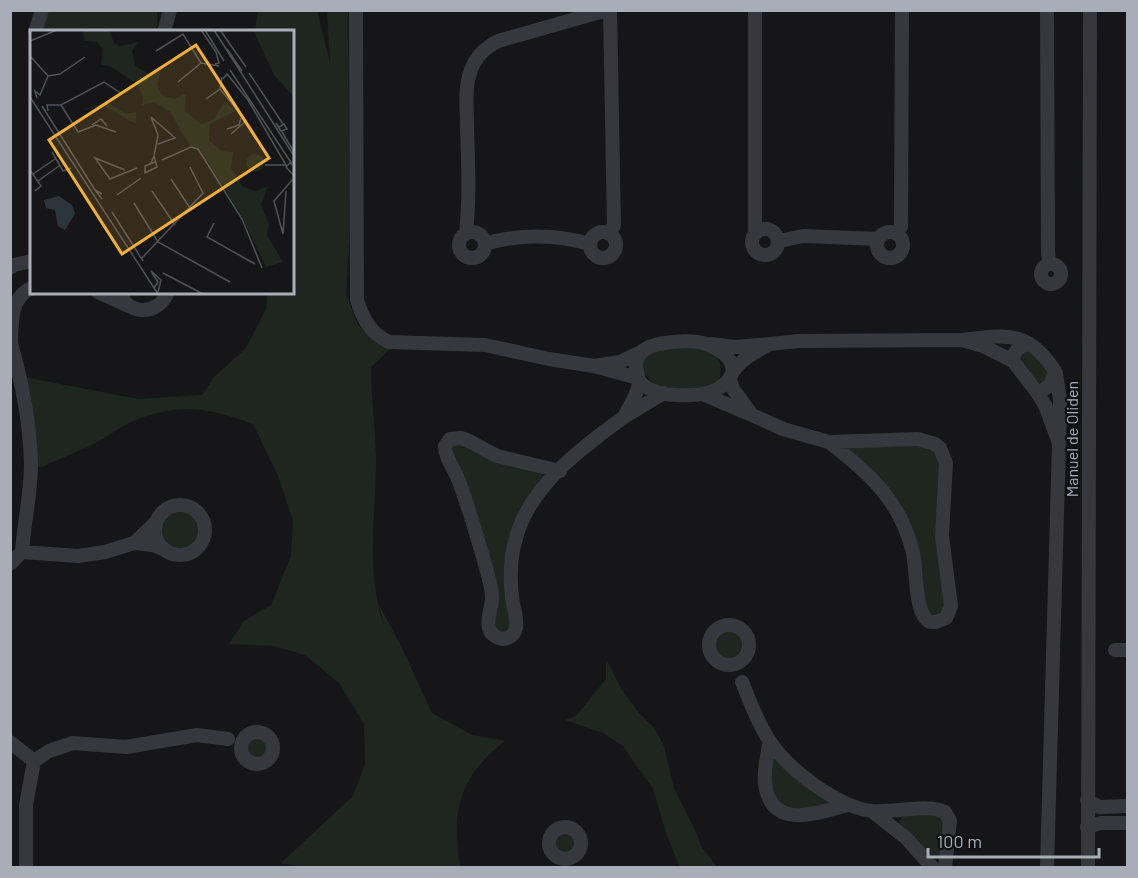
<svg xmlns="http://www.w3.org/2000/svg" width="1138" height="878" viewBox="0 0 1138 878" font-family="Barlow,sans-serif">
	<rect width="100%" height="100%" fill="#161618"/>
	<path fill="#1e261f" d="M44,11H157L158,24L154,31L36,32Z
		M258,11H317L330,62L327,11H348L350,228L346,294L358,325L374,341L390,349L371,367C371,396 375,424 376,454C377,511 364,572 385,628L379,605L401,646L432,713L472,735L505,741C471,767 454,796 457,840C458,849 458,859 461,867L305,868L281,863L353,796L365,764L364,724L339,683L305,655L273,646L229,644L244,621L271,605L291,556L293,521L278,476L253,424C210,408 178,402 133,421C119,427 107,438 93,444C76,453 59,458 43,467H37L24,377L138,399L202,395L214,377L246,348L266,309L267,293L292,292V32L255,31Z
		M691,345C711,353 726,354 719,380C705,388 683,394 666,389C648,385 631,361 654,350C664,346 680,346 691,345Z
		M1024,347L1040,355L1051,378L1038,386L1016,360Z
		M454,444C468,446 492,460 507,465C519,468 534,467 543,475L519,514L508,542L504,578L512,617L508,631L503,634L494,631V611L449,447Z
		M907,444L936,449L941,458L947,609L934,618L927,613L892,493L877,475L853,453L849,448Z
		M159 530a21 21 0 1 1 42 0a21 21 0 1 1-42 0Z
		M712 646a17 17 0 1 1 34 0a17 17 0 1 1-34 0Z
		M606,659L622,690L639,713L655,729L664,746L674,788L696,832L701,846L717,867H680L667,836L653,789L623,746L603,733L565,720L576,716L606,679Z
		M245 749a12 12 0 1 1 24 0a12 12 0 1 1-24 0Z
		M774,757L828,799V803L814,809L798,812L779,803L770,786L771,760Z
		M921,813L945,818L940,858L936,859L930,857L898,824L903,816Z
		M553 843a12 12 0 1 1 24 0a12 12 0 1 1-24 0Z"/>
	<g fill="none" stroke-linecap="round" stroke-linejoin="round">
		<path stroke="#37383d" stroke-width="14" d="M356,10L357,299C362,318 370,333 389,342L485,345L549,359L594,366
			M755,10V233
			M1047,10L1048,250L1049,264
			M35,32L42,10
			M164,32L170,10
			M752 242a13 13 0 1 1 26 0a13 13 0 1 1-26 0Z
			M459 245a13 13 0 1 1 26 0a13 13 0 1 1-26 0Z
			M590 245a13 13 0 1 1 26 0a13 13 0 1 1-26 0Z
			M877 245a13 13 0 1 1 26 0a13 13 0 1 1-26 0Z
			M466,233C470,197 468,161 467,126C467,108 464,88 471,70C476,56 485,48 498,41L607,10
			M897,233L901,226L902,10
			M609,234L614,225L610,10
			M779,241L803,236L878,239
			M485,244C518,234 557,234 589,244
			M1041 274a10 10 0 1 1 20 0a10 10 0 1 1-20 0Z
			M10,268L14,265L32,261
			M98,292L129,306
			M120,292C128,317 159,315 168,292
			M10,340C22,381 30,422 31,464C31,493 24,523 22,552
			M11,341C12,322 10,297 32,288
			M711,344L735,347L770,344C755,352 742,358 732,373
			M770,344L798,341L962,340
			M1013,361L983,346L962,340C1006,335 1028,329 1055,371L1051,384L1042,391H1036L1013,361C1014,349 1020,346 1030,344
			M638,378L594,366L620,362L641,352
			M640,382C652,395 674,396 692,395C733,393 751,361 706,344C693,340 678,341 665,343C657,344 645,347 640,354C631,366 640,373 639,384C637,395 629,407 624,417L664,393
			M1036,391L1045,405L1059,443L1060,400L1056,373
			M705,395L752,415L733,389L730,380
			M752,415L783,429L829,442L918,439L935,444L940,448L946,463L942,536L951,606L946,618L936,622H930C914,614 917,570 913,553C901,501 869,473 829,442
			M560,471L497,456L467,440L461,438L450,439L445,446C445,458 454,468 458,479C470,510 479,543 488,575C490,583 492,590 492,598C492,610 482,628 495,636C503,642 514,638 516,628C518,619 513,607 512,597C510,579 510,560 515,542C527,488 581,448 624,417
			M155 530a25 25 0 1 1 50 0a25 25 0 1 1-50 0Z
			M155,523L134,543L153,545L163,549
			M10,564L22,552L78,556L105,552L134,543
			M709 645a20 20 0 1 1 40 0a20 20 0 1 1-40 0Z
			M1115,650H1128
			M742,682C750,701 757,722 769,740C787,769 838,807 872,811C894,813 927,803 945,812L950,821L945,868
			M241 748a16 16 0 1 1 32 0a16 16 0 1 1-32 0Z
			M10,742L34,761L26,805V868
			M769,742C768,755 763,771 765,784C772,831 818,813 847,805
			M34,761L49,751L73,743L126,747L197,735L228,739
			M1087,800L1099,807L1128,806
			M872,811L906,838L933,868
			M1087,827L1101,823H1128
			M549 843a16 16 0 1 1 32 0a16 16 0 1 1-32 0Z
			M1047,868L1059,443
			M1088,868L1090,10"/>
	</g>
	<g text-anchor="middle" stroke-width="4.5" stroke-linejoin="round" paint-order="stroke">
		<g font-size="16" fill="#a8adb8" stroke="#111113">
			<text transform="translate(1072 439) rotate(-90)" y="6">Manuel de Oliden</text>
		</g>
	</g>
	<g transform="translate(30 30)">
		<rect width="264" height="264" fill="#161618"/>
		<path d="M53,0H79L84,13L90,16L108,12L102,21L105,36L117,43L131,40L127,55L132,65L145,69L156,64L155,81L171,94L184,89L195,71L205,81L180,94L179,110L191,121L203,122L201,138L213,157L226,161L238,156L231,175L239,195L237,205L253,232L236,237L211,185L170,119L160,116L140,82L124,72L112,75L113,66L108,55L80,36L71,35L73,19L67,12L54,11ZM223,0H264V67L244,45ZM77,72L96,84L106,82V94L74,76L51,80ZM216 133a9 9 0 1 1 18 0a9 9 0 1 1-18 0Z" fill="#1e261f"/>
		<path d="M29,166L42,175L45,184L35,200L28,196L25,180L16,178L14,170Z" fill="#2c353c"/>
		<path fill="none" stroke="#505258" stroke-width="1.5" d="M171,0L186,22L189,33L185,34M175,0L194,31M184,0L264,126M190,0L216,37M0,11L27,0M197,19L212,41M126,21L153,4L171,33L189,36M0,26L18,46L30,44L55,27M200,40L262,134M219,43L253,94M193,49L197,44L218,70L256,135H235M148,52L171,33M190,59L216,91L201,104M0,67L128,264M7,68L5,61L10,65L18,46M176,69L190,59L192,47M31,75L48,102L66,95L86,102M12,76L65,160M18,81L17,75H31L74,52L92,64M246,93L251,101L257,99L254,94L249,97M62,95L71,89L77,96M197,99L209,95L211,88M252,102L264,122M22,122L33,141L41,138M124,126L128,105L121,87L145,108L128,114M132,130L161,117L168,119L212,189L232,238M121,133L124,126L127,137L115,143V136L125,132M264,136L260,133L256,137L264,146M0,140L11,156L5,161M95,140L65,128L80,149L107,138M3,144L25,129M141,149L160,178M8,151L29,136M122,161L145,195M256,161L253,204L244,171L264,148M87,165L111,148M72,169L65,160L72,164M104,173L128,212L200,252M82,182L113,231M184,193L177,207L225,234M112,228L173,163L160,137M133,243L173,264M124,258L128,252L121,241L131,250L128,262"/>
		<path fill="#f2b134" fill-opacity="0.15" stroke="#f2b134" stroke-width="3" d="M166,15L239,128L92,224L19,110Z"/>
		<rect width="264" height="264" fill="none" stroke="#a8adb8" stroke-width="3"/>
	</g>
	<rect width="1138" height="878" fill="none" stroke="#a8adb8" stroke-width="24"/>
	<path d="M928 848v9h171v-9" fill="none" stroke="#a8adb8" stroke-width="3"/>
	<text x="937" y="848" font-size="18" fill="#a8adb8" stroke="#111113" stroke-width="4.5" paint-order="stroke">100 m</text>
</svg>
